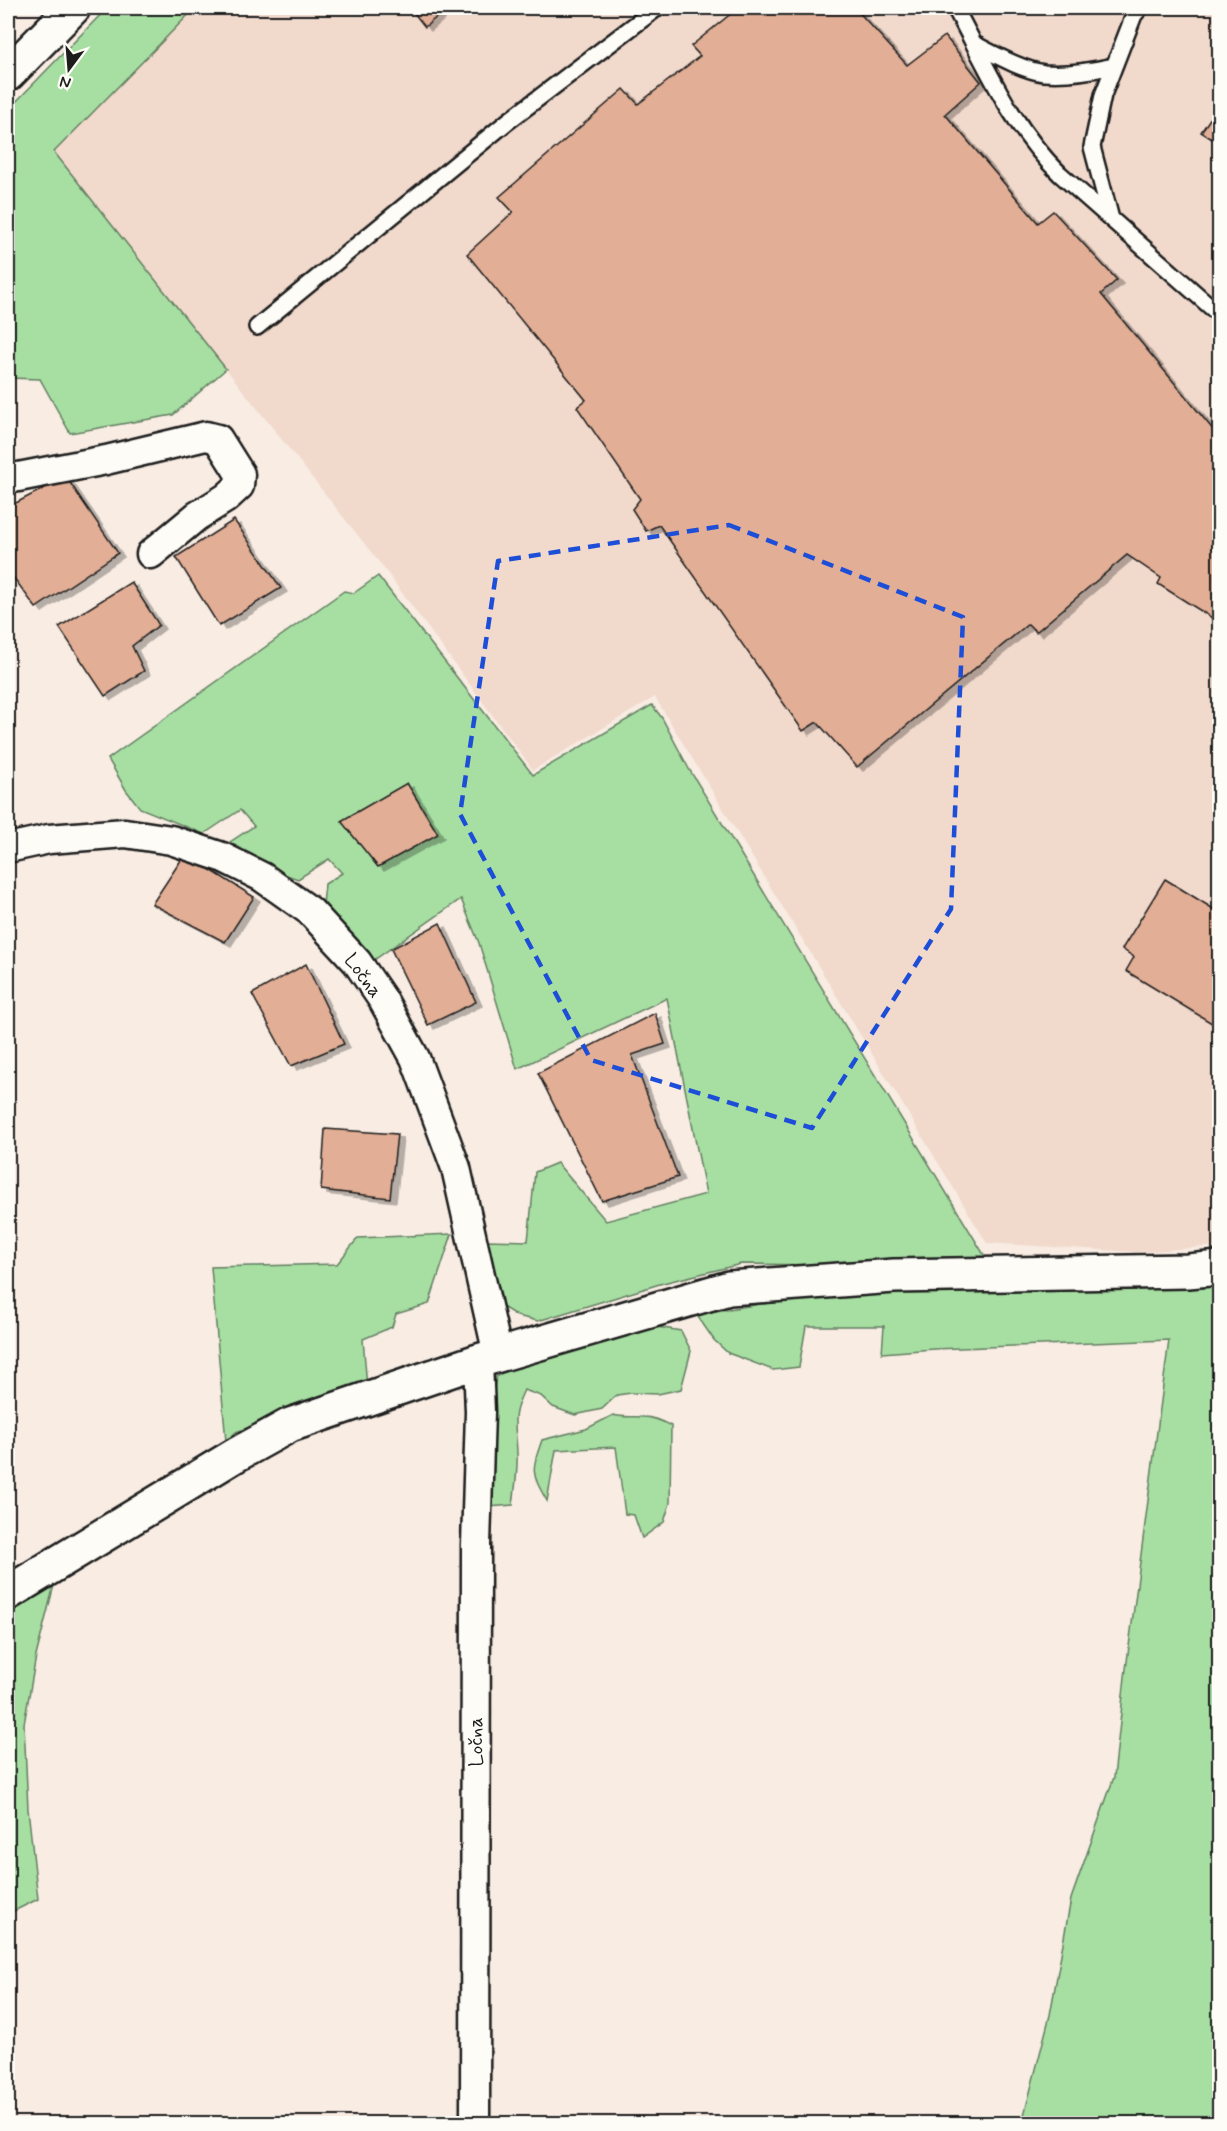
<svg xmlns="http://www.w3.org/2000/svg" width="1227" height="2131" viewBox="0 0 1227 2131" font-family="Mynerve,sans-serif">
	<defs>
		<filter id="shadow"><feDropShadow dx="6" dy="4" stdDeviation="0" flood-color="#0004"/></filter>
	</defs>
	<rect width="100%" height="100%" fill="#f8ece3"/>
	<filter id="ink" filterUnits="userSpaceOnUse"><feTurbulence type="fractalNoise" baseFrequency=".0167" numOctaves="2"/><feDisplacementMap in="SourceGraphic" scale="12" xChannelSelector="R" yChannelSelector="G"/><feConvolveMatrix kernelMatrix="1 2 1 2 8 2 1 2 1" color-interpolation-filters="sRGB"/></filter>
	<g filter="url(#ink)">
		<path fill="#f1d9cc" d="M195,8H1219V1246L1136,1252L987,1243L655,697L533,770L383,567L54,152Z"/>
		<path fill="#a7dfa3" stroke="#627e60" stroke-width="1.5" d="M107,8H195L54,152L226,369L173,415L70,433L40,379L8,378V110Z
			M378,576L533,775L652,705L662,718L689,769L986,1258L835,1265L741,1264L663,1283L538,1321L517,1316L504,1308L492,1284L485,1240L528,1241L535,1172L557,1163L606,1221L706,1194L667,998L517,1069L479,943L461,899L374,960L323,905L325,884L342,873L329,859L298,879L272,870L230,842L254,826L240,810L204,834L140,808L126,790L108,759L344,591L354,593Z
			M452,1234L429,1304L396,1314L392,1327L363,1339L367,1387L322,1401L236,1432L226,1442L211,1267L337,1264L358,1238Z
			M1219,1283V2123H1022L1050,2015L1071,1899L1114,1777L1125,1677L1169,1340L934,1349L882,1353L884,1326H806L799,1367L773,1370L728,1353L714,1340L696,1314L808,1297L948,1285Z
			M645,1325L681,1331L691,1351L681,1389L658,1394L631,1393L617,1395L602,1409L575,1415L553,1407L541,1396L524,1390C510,1419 516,1424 517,1453C518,1470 515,1488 513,1505L488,1507L486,1435L496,1377L521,1360Z
			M613,1415C623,1418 633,1416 643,1417C653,1417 662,1421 671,1426L670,1503L664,1522L642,1538L634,1515L625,1514L616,1447L556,1450L547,1501C531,1473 531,1471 542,1440L586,1429Z
			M55,1581L36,1656L24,1724L28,1809L38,1899L8,1914V1612Z"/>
		<path fill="#e2ae95" stroke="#1c1c1c" stroke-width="1.5" filter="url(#shadow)" d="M410,8H447L425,27Z
			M738,8H855L907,65L945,36L981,82L945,114L1038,223L1053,211L1117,280L1101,294L1220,438V623L1158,584L1161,578L1127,555L1036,632L1028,624L857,767L817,722L803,731L659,525L646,531L632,509L640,499L577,407L586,400L467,254L513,212L499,197L624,89L638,104L700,56L691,46Z
			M1220,104V144L1201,132Z
			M66,477L118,553L36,608L8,570V507Z
			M234,520L281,588L219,626L176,557Z
			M131,582L159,625L132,646L144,671L105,696L59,627Z
			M407,783L438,834L378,867L341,821Z
			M185,854L254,897L225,942L152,904Z
			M1165,879L1220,913V1028L1126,971L1134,957L1122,949Z
			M440,923L476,1002L428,1025L391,949Z
			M306,964L344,1044L291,1066L252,994Z
			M655,1013L665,1044L632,1055L678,1177L602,1201L538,1073Z
			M325,1129L397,1134L390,1198L321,1190Z"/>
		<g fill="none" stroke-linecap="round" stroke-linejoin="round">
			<g stroke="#1c1c1c" stroke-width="20">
				<path id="service" d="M955,8C987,67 1011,126 1060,174L1220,315
					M974,44C994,54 1022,70 1044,73C1068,75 1091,71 1114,66
					M1111,219L1092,147L1103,95L1134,15L1140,8
					M257,327L507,122L657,8"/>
			</g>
			<g stroke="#1c1c1c" stroke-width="33">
				<path id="minor" d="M8,479L106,460L206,436L218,439L240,474L239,486L226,498L197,516L151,554
					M8,848L49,839L125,833L171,840L222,857L262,877L310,911L357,962L383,1000L415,1058L456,1168L498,1355
					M475,2124L476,1545L480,1412L478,1361"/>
			</g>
			<g stroke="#1c1c1c" stroke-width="38">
				<path id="tertiary" d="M8,74L73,8
					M8,1593L234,1456L290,1425L478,1361L729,1288L894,1276L1188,1271L1220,1268"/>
			</g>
			<use href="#service" stroke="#fdfcf7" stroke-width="15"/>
			<use href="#minor" stroke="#fdfcf7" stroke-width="28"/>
			<use href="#tertiary" stroke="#fdfcf7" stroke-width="33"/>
		</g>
	</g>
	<path fill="none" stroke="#1d4ed8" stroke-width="4.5" stroke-dasharray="12 8" stroke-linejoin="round" d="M729,525L963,617L951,909L812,1128L591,1060L460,814L498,561Z"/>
	<g text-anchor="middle" stroke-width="6" stroke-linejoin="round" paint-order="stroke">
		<g font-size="20" fill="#1c1c1c" stroke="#fdfcf7">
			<text transform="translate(364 975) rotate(53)" y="7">Ločna</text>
			<text transform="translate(475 1742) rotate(-90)" y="7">Ločna</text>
		</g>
	</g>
	<rect width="1227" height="2131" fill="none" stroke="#fdfcf7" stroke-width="30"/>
	<rect x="15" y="15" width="1197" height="2101" fill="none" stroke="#1c1c1c" stroke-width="2" filter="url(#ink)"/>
	<g transform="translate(69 69) rotate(196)" stroke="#fdfcf7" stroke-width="4.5" paint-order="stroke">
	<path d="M0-4.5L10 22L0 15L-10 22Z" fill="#1c1c1c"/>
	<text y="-9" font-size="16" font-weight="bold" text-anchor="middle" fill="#1c1c1c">N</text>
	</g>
</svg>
